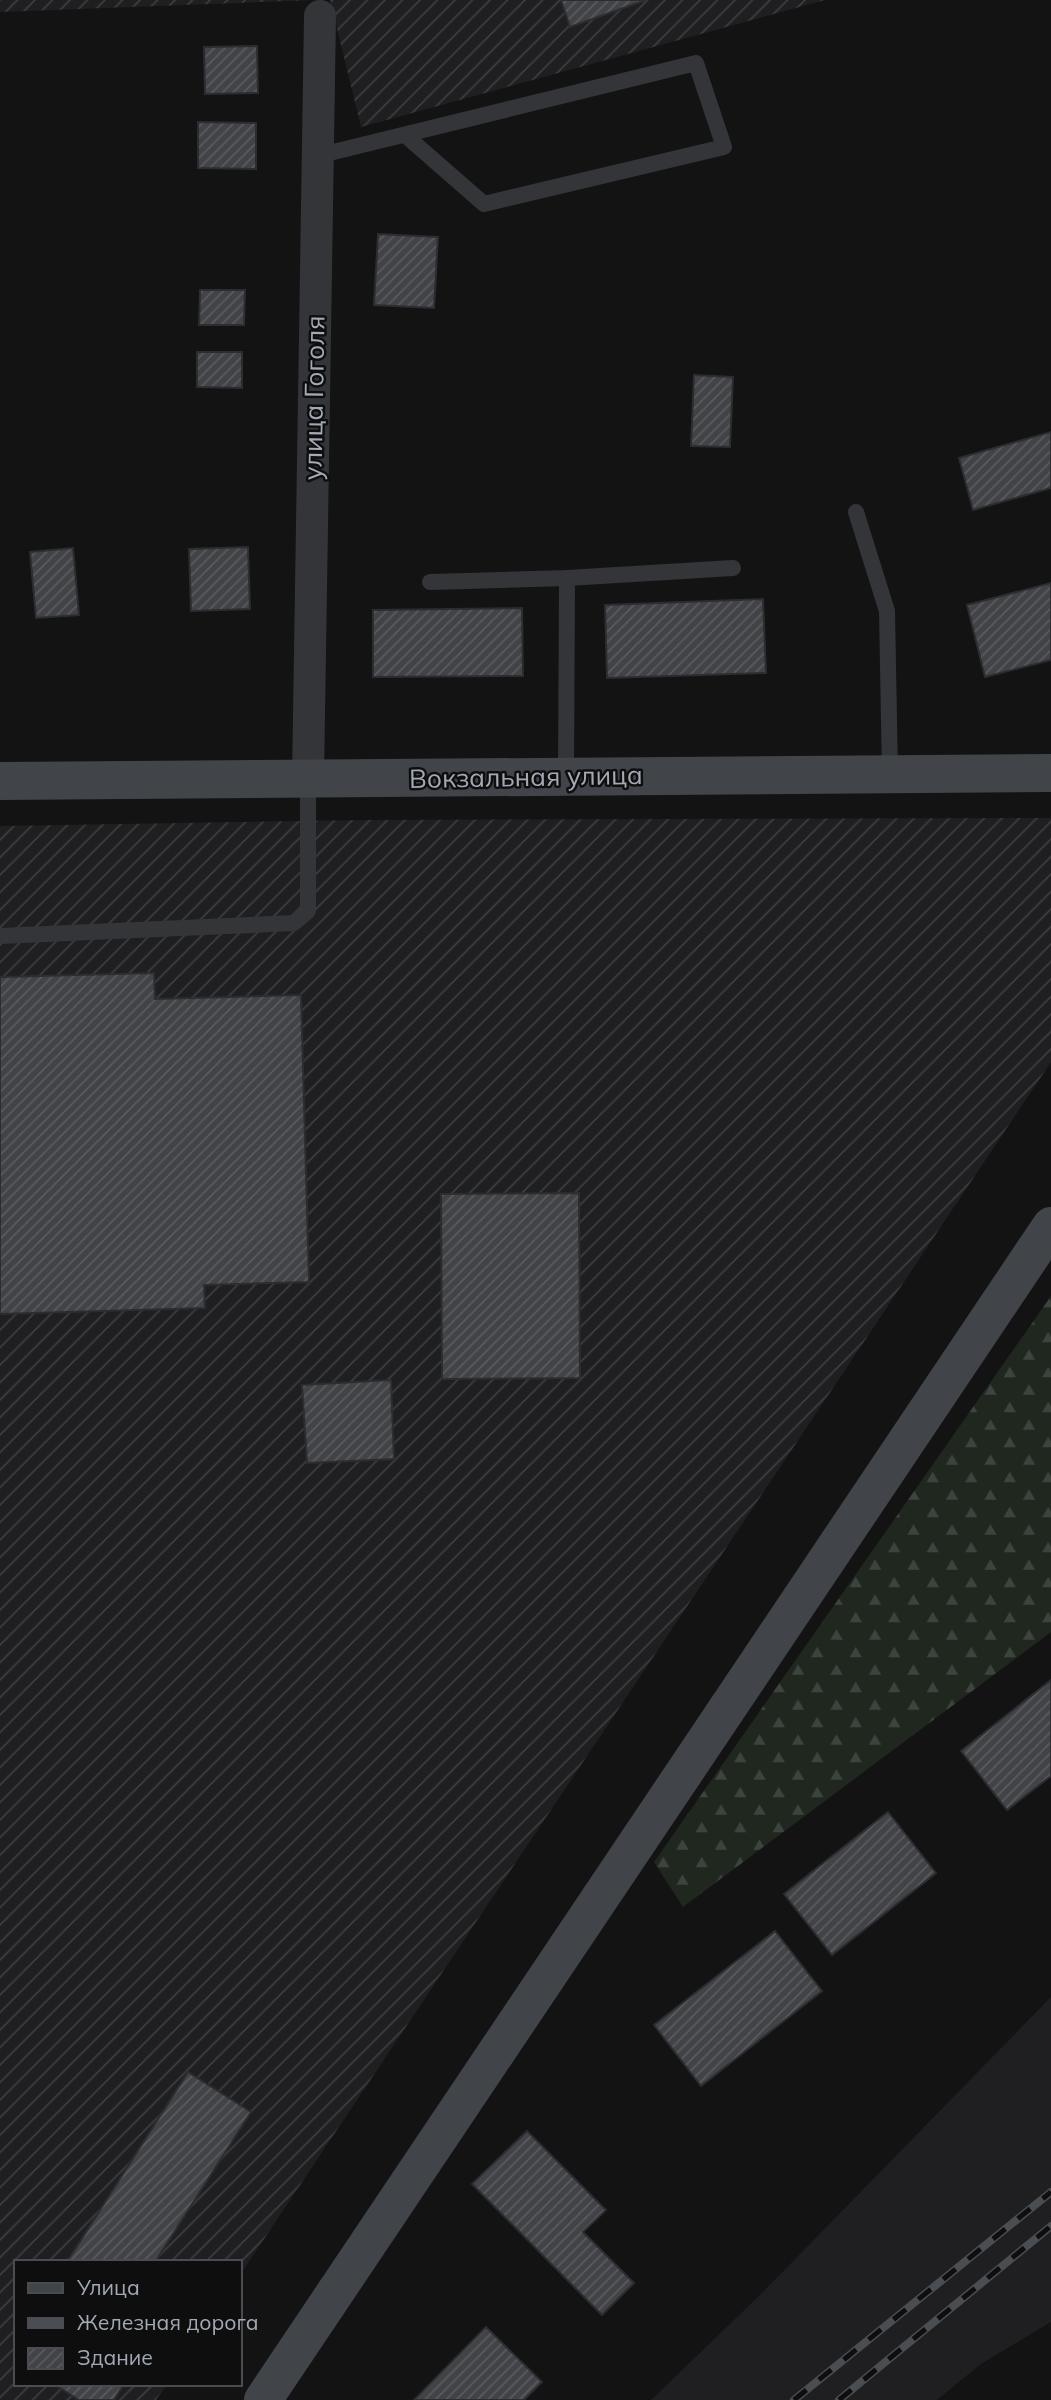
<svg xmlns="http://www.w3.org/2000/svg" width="1051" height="2400" viewBox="0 0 1051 2400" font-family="Mulish,sans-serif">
	<defs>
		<pattern id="industrial-furrows" width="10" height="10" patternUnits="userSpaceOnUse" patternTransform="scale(1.75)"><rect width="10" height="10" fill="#1f1f21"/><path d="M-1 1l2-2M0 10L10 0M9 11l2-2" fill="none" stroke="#3c3d3f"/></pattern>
		<pattern id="forest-firs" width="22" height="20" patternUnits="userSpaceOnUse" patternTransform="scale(1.75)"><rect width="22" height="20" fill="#1f271f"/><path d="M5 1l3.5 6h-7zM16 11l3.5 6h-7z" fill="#3c443d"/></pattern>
		<pattern id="building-hatch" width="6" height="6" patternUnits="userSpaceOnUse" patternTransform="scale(1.75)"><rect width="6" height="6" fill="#414347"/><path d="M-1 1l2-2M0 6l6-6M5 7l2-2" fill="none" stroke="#595b5f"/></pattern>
	</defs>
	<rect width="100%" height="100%" fill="#131314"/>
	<path fill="#1f1f21" d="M1051,1997V2322L981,2364L937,2400H651L761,2294Z"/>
	<path fill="url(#industrial-furrows)" d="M0,0H316L0,12Z
		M330,0H825L361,127Z
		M1051,818V1062L240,2275V2262H16V2384H167L156,2400H0V826L366,820Z"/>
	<path fill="url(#forest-firs)" d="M1051,1296V1632L683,1907L654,1862Z"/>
	<path fill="url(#building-hatch)" stroke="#2c2d30" stroke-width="2" d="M561,0H646L570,27Z
		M257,46L258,93L205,94L204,47Z
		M198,122L256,123V169L198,168Z
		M378,234L438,237L434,308L374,305Z
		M200,290H245L244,325H199Z
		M197,352H242V388L197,387Z
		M694,375L733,377L730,447L691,446Z
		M1051,432V488L973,510L959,458Z
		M248,547L250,609L191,611L189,549Z
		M73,548L79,615L36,618L30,552Z
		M1051,583V660L985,677L967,605Z
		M763,599L766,673L607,678L605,605Z
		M522,608L523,676L373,677V610Z
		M154,973L155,999L301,995L309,1282L204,1285L205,1308L0,1314V977Z
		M579,1193L580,1378L442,1379L441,1194Z
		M391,1380L394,1459L307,1463L302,1385Z
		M1051,1680V1776L1007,1810L961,1751Z
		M888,1812L936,1873L832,1955L784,1894Z
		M775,1931L822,1991L701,2086L654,2025Z
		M188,2072L251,2112L155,2262H67Z
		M527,2131L606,2210L583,2232L634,2283L602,2315L472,2184Z
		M486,2327L542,2382L524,2400H414Z
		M54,2384H124L114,2400H79Z"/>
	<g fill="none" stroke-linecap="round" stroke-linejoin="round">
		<path stroke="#333539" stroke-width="16" d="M317,156L696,63L724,147L484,204L405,135
			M856,512L887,611L890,774
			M430,582L567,578
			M566,777L567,578L733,568
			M0,936L294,923L308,911V779"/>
		<path stroke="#333539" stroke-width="32" d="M308,779L320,16"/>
		<path stroke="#414449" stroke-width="38" d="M0,781L1051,773
			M263,2400L1051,1226"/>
		<g stroke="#4a4d52" stroke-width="8">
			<path id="rail" d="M794,2400L1051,2192
				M839,2400L1051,2226"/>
		</g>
		<use href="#rail" stroke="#0e0e0f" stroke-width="5" stroke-dasharray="16" stroke-linecap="butt"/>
	</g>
	<g text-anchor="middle" stroke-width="5" stroke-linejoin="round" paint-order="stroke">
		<g font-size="26" fill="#a3aab5" stroke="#0e0e0f">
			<text transform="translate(314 398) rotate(-89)" y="9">улица Гоголя</text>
			<text transform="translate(526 777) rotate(-1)" y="9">Вокзальная улица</text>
		</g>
	</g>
	<rect x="14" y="2260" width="228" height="126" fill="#0e0e0f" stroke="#4a4c51" stroke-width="2"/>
	<rect x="28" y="2283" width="35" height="10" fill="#414449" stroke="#4a4c51" stroke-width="2"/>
	<text x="77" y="2295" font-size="21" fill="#a3aab5">Улица</text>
	<rect x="28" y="2318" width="35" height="10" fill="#4a4d52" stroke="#4a4c51" stroke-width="2"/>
	<text x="77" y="2330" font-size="21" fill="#a3aab5">Железная дорога</text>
	<rect x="28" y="2348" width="35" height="21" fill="url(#building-hatch)" stroke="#4a4c51" stroke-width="2"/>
	<text x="77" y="2365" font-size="21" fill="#a3aab5">Здание</text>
</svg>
